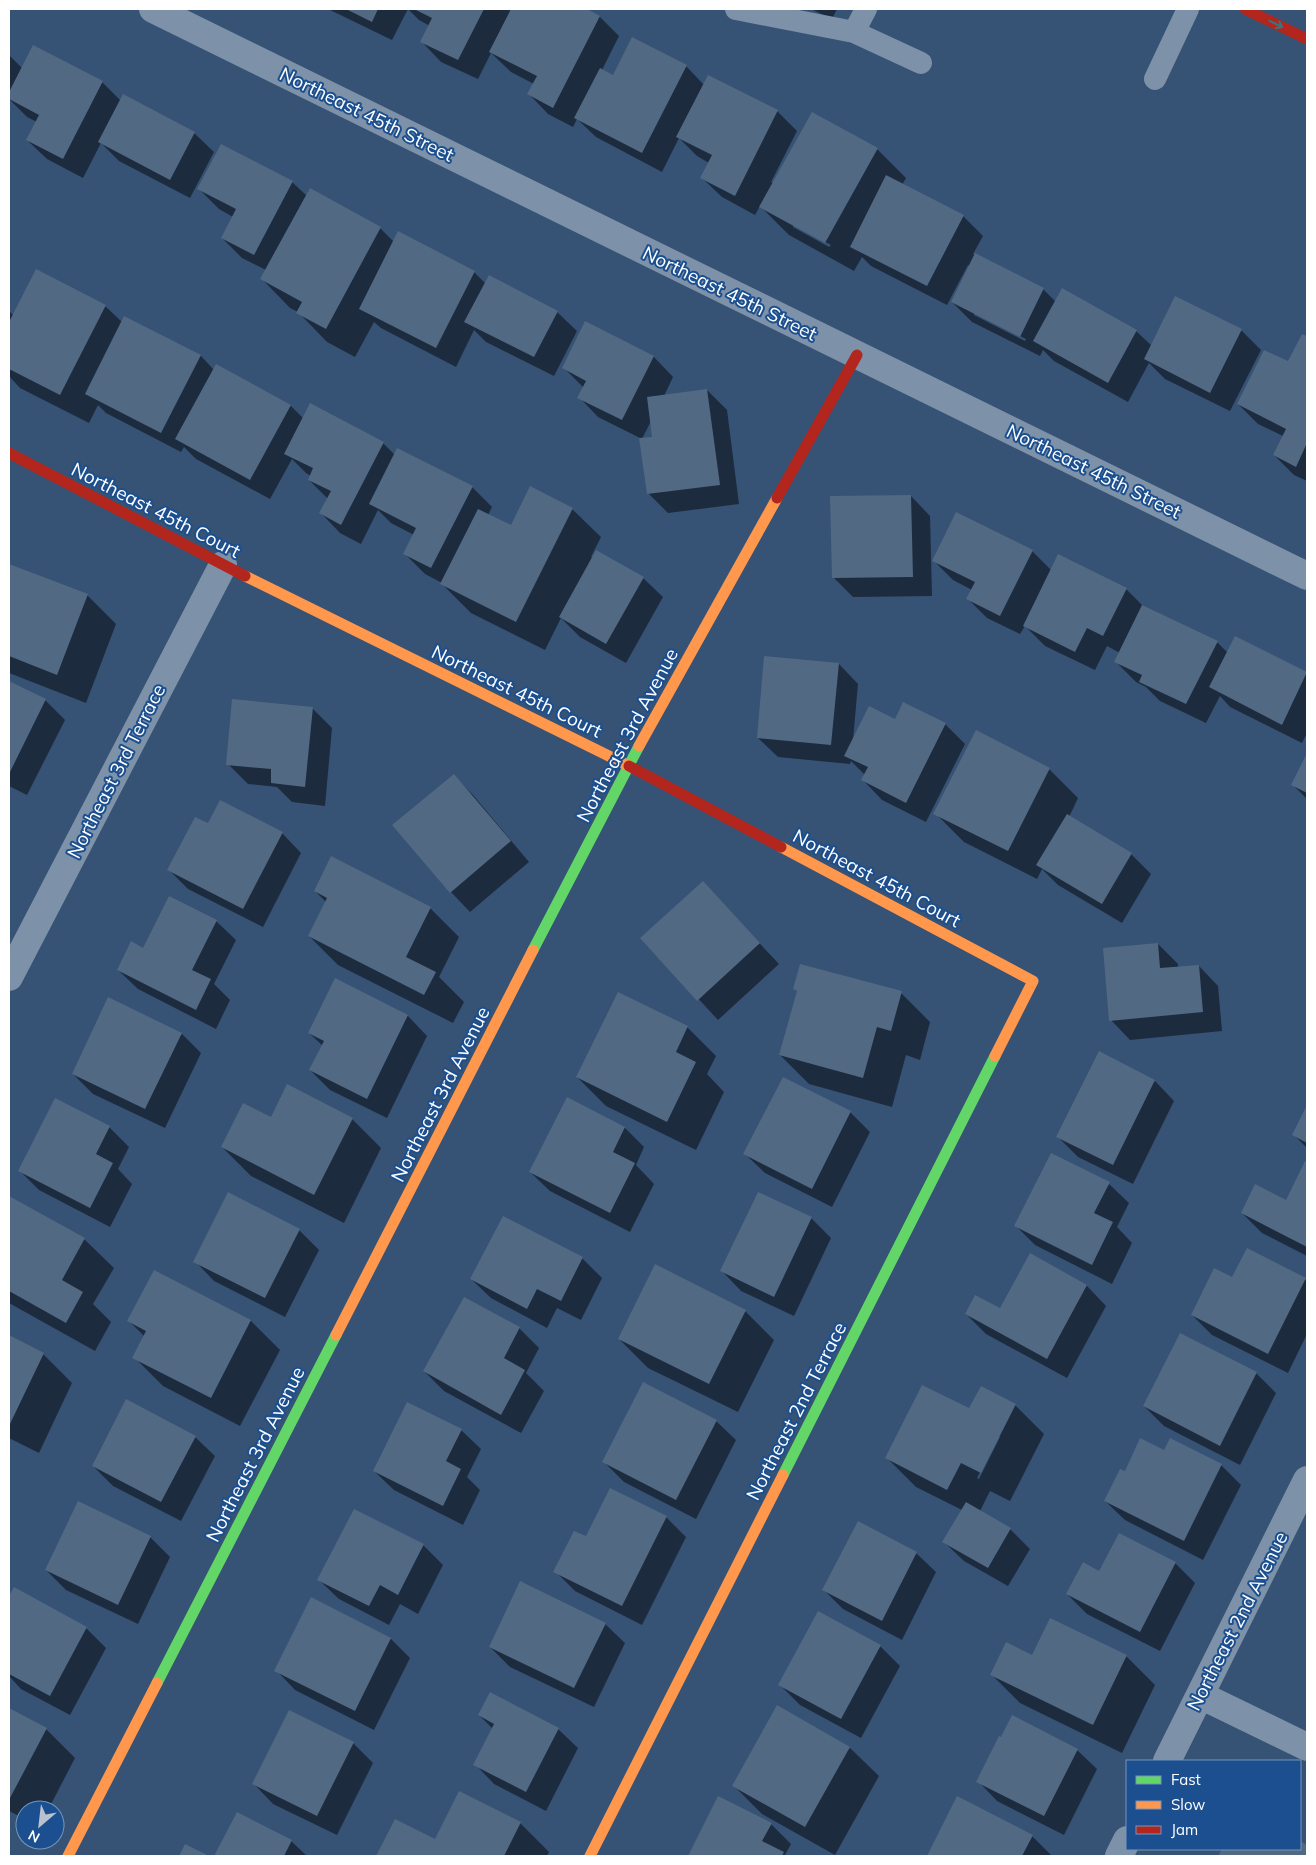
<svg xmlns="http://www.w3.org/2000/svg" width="1316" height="1865" viewBox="0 0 1316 1865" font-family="Mulish,sans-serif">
	<rect width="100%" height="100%" fill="#365274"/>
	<path fill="#0007" fill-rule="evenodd" d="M328,9H584L600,17L619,36L602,70L613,76L686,66L704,85L777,111L797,131L771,182L773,183L877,149L906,178L902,185L963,216L983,236L973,254L1043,289L1056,302L1136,331L1152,346L1241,330L1261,350L1230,411L1165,379L1149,363L1128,402L1054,361L1043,350L1040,356L972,322L952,302L970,266L968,265L947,305L871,266L862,257L854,271L789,235L760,206L755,215L722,197L702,178L709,163L697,156L679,138L662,172L596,137L577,119L573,127L548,114L529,94L534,84L511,72L491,53L478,79L441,62L422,42L430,26L419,20L408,9L392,40ZM793,224L831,245L829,247L793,227ZM974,313L1026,339L1025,341L974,315Z
		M811,9H837L832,19Z
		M9,55L22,68L102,82L121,101L194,133L214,152L190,198L119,161L101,143L83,178L47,159L27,140L37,122L27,117L9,99Z
		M292,182L307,196L380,228L394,242L474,272L486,284L557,312L577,331L554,376L486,342L474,330L456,367L381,328L374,322L355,357L327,342L298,312L290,308L262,279L266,270L242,258L222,238L233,217L219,209L199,189Z
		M105,306L122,322L125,318L201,356L214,370L217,366L291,406L304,419L383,443L395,455L472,487L492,507L488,515L511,527L572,509L601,537L591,557L643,578L663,597L626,663L580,637L561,618L545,650L471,613L442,584V583L425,574L405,554L414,535L391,523L378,510L361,544L340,533L321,513L328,499L309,480L311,476L306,473L292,459L270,499L196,459L184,447L181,452L106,413L98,405L89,423L20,388L9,376V311L13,315Z
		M585,323L654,357L673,377L664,396L707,390L727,410L739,504L668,513L648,493L640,438L598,417L579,397L584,388L563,367ZM651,421L653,438L642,439Z
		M1302,335L1307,338V481L1294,475L1274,455L1283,436L1258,424L1238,404L1289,363Z
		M911,496L930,516L932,596L853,597L833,577Z
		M1032,551L1052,571L1126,589L1144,607L1217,642L1228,653L1236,638L1307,674V733L1302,743L1230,707L1220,696L1206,723L1160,701L1146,687L1136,682L1116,662L1120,653L1107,646L1095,670L1045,646L1025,626L1020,634L987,618L968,599L972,590L953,580L933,560Z
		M9,565L87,595L116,624L86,703L9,673Z
		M839,664L858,684L853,740L895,720L945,724L965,744L926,822L882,800L863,780L865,775L851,761L850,764L778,757L758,738Z
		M9,683L45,700L65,720L27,795L9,786Z
		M312,708L332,728L325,806L292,802L277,787L248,784L228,764Z
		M1307,756V799L1293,785Z
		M1049,769L1078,798L1069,817L1131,854L1151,874L1122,923L1058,885L1042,869L1037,879L964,842L935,813Z
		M454,776L473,795L529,862L470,912L451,892Z
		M208,825L282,833L301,853L263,927L188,889L169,870Z
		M703,883L779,964L718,1020L642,938Z
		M315,891L430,908L459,937L439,977L464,1002L453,1023L338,965L309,936L326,902Z
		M216,921L236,940L214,984L230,1000L216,1029L138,989L118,970L144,949Z
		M1158,944L1178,964V968L1199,966L1218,986L1222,1031L1130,1040L1111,1020Z
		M335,980L408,1016L427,1036L387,1118L330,1090L310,1070L323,1046L309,1033Z
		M795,989L901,993L930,1022L920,1060L906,1055L892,1107L809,1084L780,1055L798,992Z
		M687,1027L716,1056L707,1074L724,1092L696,1150L606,1106L577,1077Z
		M182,1034L201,1053L165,1128L93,1094L73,1074Z
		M783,1078L850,1112L870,1132L832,1207L765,1173L745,1154Z
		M1155,1081L1174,1101L1133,1184L1078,1157L1058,1137Z
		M55,1100L109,1127L129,1147L118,1169L132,1184L110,1227L39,1190L20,1171Z
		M1307,1107V1148L1294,1135Z
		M271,1118L352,1119L381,1148L344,1223L251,1176L222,1147Z
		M625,1128L644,1147L636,1165L654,1184L630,1232L550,1191L530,1172Z
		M1306,1163L1307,1164V1256L1262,1233L1242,1213L1287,1201Z
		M1109,1184L1129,1203L1117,1227L1132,1243L1112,1284L1035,1245L1016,1226Z
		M9,1198L85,1240L114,1268L93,1304L111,1322L95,1351L9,1303Z
		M503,1218L582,1258L602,1278L581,1320L557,1308L547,1328L491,1298L471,1279Z
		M811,1218L831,1238L794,1316L741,1291L722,1271Z
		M299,1230L319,1250L285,1317L214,1281L195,1261Z
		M1030,1255L1087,1286L1106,1306L1067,1378L986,1334L966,1314L1000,1310Z
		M154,1271L251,1321L280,1350L240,1426L163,1386L134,1357L145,1337L129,1321Z
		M1232,1278L1305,1279L1307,1281V1334L1288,1373L1212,1335L1192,1315Z
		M464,1298L519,1328L539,1348L526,1373L544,1391L521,1433L444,1391L424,1371Z
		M745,1311L774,1340L738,1412L648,1368L619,1339Z
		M1180,1334L1256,1373L1276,1393L1240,1465L1164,1426L1144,1406Z
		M9,1337L43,1354L72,1383L39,1453L9,1438Z
		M1015,1405L1044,1434L1010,1501L990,1491L980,1511L1010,1529L1030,1549L1008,1586L964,1561L944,1542L962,1510L916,1487L887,1458L969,1410ZM998,1437H1000L979,1479L977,1478Z
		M716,1421L736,1440L696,1519L624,1482L604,1462Z
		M461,1430L481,1449L467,1477L480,1490L463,1525L394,1490L374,1471Z
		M195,1437L215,1456L181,1521L113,1486L93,1466Z
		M1165,1452L1221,1465L1241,1485L1203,1560L1125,1520L1105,1501L1125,1473Z
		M666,1517L686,1537L642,1625L575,1591L555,1571Z
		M150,1537L170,1557L138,1624L66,1590L46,1570Z
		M423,1545L443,1565L418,1614L400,1604L389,1625L339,1599L319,1580Z
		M916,1553L936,1572L902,1640L843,1609L824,1590Z
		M1175,1563L1195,1583L1160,1651L1087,1614L1067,1594Z
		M14,1589L86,1628L106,1648L70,1715L21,1689L9,1676V1599Z
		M605,1624L625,1643L594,1707L510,1667L490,1647Z
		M391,1639L410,1658L374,1730L295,1690L276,1670Z
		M880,1646L900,1666L861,1738L800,1705L780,1685Z
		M1126,1656L1155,1685L1122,1753L1020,1703L991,1674L1032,1657Z
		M9,1709L46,1729L75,1758L48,1810H25V1819L9,1811Z
		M479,1715L558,1729L578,1748L546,1811L494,1784L475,1764L493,1729Z
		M353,1743L373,1763L337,1835L273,1804L254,1784Z
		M850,1748L879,1776L835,1855L762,1814L733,1785Z
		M1077,1750L1097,1769L1064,1835L997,1801L978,1781Z
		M719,1798L771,1824L791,1844L785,1855L787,1856H689Z
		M958,1798L1032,1836L1052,1856H928Z
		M237,1814L291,1841L307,1856H216Z
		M395,1821L436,1840L520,1823L549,1852L547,1856H378Z
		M1300,1843L1307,1846V1856H1219L1223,1849H1300Z"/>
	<path fill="#526984" d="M346,9H378L372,22Z
		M414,9H484L458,60L420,42L432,18Z
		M511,9H587L600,16L553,108L527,94L537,76L489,52Z
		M632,37L687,65L642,153L574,118L600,68L613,75Z
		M33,45L103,81L63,159L26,140L39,115L9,99V92Z
		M708,75L778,110L735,196L700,178L712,155L676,137Z
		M123,94L195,132L170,180L98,142Z
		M812,112L878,148L825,243L759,207Z
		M221,144L293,181L254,255L221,238L236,209L197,189Z
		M886,175L964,215L927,286L850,247Z
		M310,188L381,227L326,329L296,313L302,302L260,279Z
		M398,231L475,271L436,348L359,309Z
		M975,253L1044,288L1020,337L951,302Z
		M36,269L106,305L60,395L9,369V322Z
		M489,275L558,311L534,357L464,322Z
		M1062,288L1137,330L1108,383L1033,341Z
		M1175,296L1242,329L1210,393L1144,359Z
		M124,316L201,355L161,433L85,394Z
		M585,321L654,356L622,420L577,398L586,381L562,368Z
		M1302,334L1307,336V443L1296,467L1273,455L1286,429L1237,404L1264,350L1288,361Z
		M216,364L291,405L250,480L175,439Z
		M707,389L720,485L647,494L639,438L652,437L647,397Z
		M310,403L384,442L341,525L319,513L331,491L308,480L313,468L284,454Z
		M397,448L473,486L431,568L403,554L416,528L369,504Z
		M530,486L573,508L516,622L440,584L478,509L511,525Z
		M911,495L913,577L832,578L830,496Z
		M956,512L1033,550L1000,616L966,599L975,582L932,561Z
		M596,550L644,577L606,644L559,617Z
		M1058,554L1127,588L1103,636L1087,628L1075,652L1023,626Z
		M9,564L88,594L57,675L9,656Z
		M1142,605L1218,641L1186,704L1139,682L1142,675L1114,662Z
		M1235,636L1307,672L1282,725L1209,687Z
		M764,656L839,663L831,745L757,738Z
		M9,681L46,699L9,774Z
		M232,699L313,707L305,787L271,783V769L226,765Z
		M903,702L946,723L906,803L861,780L868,767L844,756L869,706L895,719Z
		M976,730L1050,768L1008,851L933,814Z
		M1307,753V793L1291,785Z
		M454,774L511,841L450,893L392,825Z
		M220,800L283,832L243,909L167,870L195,817L208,823Z
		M1067,814L1132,853L1102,904L1036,865Z
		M331,856L431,907L406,957L436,972L424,995L308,936L327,898L314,891Z
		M703,881L760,943L697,1001L640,938Z
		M169,896L217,920L192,970L211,979L196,1010L117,970L131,941L143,948Z
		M1158,943L1160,968L1199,965L1203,1012L1109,1021L1103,948Z
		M800,964L902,991L891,1031L877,1027L863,1078L779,1055L797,991L793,989Z
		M335,978L408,1015L367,1099L309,1070L324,1041L308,1033Z
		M618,992L688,1026L676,1052L696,1062L667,1122L576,1077Z
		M108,997L182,1033L145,1109L72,1074Z
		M1099,1051L1155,1080L1113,1165L1056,1137Z
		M783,1077L851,1111L812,1189L743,1154Z
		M287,1084L353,1118L314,1195L221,1147L243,1103L271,1117Z
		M567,1097L625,1127L613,1152L635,1163L610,1213L529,1172Z
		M55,1098L110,1126L96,1154L113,1163L90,1208L18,1171Z
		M1307,1105V1143L1292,1135Z
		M1051,1153L1110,1182L1094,1213L1113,1222L1092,1265L1014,1226Z
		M1305,1161L1307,1162V1247L1241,1213L1255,1184L1286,1200Z
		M228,1192L300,1229L265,1298L193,1262Z
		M758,1192L812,1217L774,1297L720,1271Z
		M9,1196L85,1238L62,1280L83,1292L66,1323L9,1291Z
		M503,1216L583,1257L561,1301L537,1289L527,1309L470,1279Z
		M1247,1248L1306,1278L1268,1354L1191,1315L1214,1268L1232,1277Z
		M1030,1253L1087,1285L1047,1359L965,1314L975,1295L1000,1308Z
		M655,1264L746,1310L709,1384L618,1339Z
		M154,1270L251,1320L211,1398L132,1358L146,1331L127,1321Z
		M464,1297L520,1327L504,1358L525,1370L501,1415L423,1371Z
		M1180,1333L1257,1372L1220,1446L1143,1406Z
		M9,1335L44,1353L9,1426Z
		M643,1382L717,1420L676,1500L602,1462Z
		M922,1385L969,1408L981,1386L1016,1404L981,1473L961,1463L947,1490L885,1458Z
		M126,1399L196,1436L161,1502L92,1466Z
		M407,1402L462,1429L446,1461L461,1469L443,1506L373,1471Z
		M1140,1438L1164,1450L1170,1438L1222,1464L1184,1541L1104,1501L1120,1469L1125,1471Z
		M610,1488L667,1516L622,1606L553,1572L574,1531L586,1536Z
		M78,1501L151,1536L118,1605L45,1570Z
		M966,1502L1011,1528L988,1568L942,1542Z
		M354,1509L424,1544L398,1595L380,1585L369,1606L317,1580Z
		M858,1521L917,1552L882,1621L822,1590Z
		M1119,1533L1176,1562L1140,1632L1066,1594L1083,1562L1099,1571Z
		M520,1581L606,1623L574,1688L489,1647Z
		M14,1587L87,1627L50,1696L9,1674V1596Z
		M311,1597L391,1638L355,1711L274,1671Z
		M818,1611L881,1645L841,1719L778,1685Z
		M1050,1618L1127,1655L1093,1725L990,1675L1006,1642L1032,1655Z
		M490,1692L559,1728L526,1792L473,1765L494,1724L478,1715Z
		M777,1705L850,1747L805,1827L732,1786Z
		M9,1708L47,1728L10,1798H9Z
		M289,1710L354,1742L317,1816L252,1784Z
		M1012,1715L1078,1749L1044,1816L976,1782L999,1736L1001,1737Z
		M459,1791L521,1822L504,1856H376L395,1819L435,1839Z
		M718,1796L772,1823L762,1841L784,1852L782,1856H688Z
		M957,1796L1033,1835L1022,1856H927Z
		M237,1812L292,1840L284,1856H214Z
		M1300,1841L1307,1845V1856H1218L1222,1849H1300Z
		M185,1844L209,1856H179Z"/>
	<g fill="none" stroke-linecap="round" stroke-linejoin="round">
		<path stroke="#7d92a8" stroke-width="22" d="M736,9L854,32L921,63
			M854,32L866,9
			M1155,79L1188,9"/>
		<path stroke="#7d92a8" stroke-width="28" d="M153,9L1307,576
			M9,977L223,565
			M1200,1695L1307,1747
			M1167,1761L1307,1480
			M1119,1856L1127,1840"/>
		<path stroke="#63d668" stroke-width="11" d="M533,950L639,746
			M783,1475L995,1056
			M157,1683L336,1335"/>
		<path stroke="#ff974d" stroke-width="11" d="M245,576L629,766
			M639,746L777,498
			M781,847L1033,981L995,1056
			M336,1335L533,950
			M68,1856L157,1683
			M590,1856L783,1475"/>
		<path stroke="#b3261e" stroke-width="11" d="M1245,9L1307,39
			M9,453L245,576
			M777,498L857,355
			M629,766L781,847"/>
	</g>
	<defs><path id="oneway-shaft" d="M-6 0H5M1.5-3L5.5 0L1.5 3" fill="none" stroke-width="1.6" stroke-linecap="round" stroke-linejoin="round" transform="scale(1.25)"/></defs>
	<use stroke="#317883" href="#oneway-shaft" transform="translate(1276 24) rotate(26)"/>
	<g text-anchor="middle" stroke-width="4" stroke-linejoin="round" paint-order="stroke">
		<g font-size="19" fill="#fff" stroke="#1b4f8f">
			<text transform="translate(367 114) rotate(26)" y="7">Northeast 45th Street</text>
			<text transform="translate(730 293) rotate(26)" y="7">Northeast 45th Street</text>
			<text transform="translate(1094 471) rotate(26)" y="7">Northeast 45th Street</text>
			<text transform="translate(156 510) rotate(27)" y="7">Northeast 45th Court</text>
			<text transform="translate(517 691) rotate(26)" y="7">Northeast 45th Court</text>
			<text transform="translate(627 735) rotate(-62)" y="7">Northeast 3rd Avenue</text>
			<text transform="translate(116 771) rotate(-63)" y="7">Northeast 3rd Terrace</text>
			<text transform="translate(877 878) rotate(28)" y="7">Northeast 45th Court</text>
			<text transform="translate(440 1094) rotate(-63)" y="7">Northeast 3rd Avenue</text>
			<text transform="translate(796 1411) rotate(-63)" y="7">Northeast 2nd Terrace</text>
			<text transform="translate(255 1454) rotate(-63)" y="7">Northeast 3rd Avenue</text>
			<text transform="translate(1237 1621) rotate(-63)" y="7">Northeast 2nd Avenue</text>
		</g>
	</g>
	<rect width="1316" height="1865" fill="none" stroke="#ffffff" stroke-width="20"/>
	<rect x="1126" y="1760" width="175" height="90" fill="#1b4f8f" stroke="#7695bc"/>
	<rect x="1136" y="1776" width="25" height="8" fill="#63d668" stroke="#7695bc"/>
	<text x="1171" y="1785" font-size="15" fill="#ffffff">Fast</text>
	<rect x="1136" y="1801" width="25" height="8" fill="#ff974d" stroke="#7695bc"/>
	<text x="1171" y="1810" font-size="15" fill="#ffffff">Slow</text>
	<rect x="1136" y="1826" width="25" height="8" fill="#b3261e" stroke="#7695bc"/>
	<text x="1171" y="1835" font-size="15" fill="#ffffff">Jam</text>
	<g transform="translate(40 1825) rotate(208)"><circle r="24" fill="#1b4f8f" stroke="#7695bc"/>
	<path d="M0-4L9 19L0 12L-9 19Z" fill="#b9c2ce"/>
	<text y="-8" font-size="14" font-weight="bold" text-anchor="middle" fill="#ffffff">N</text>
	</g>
</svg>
